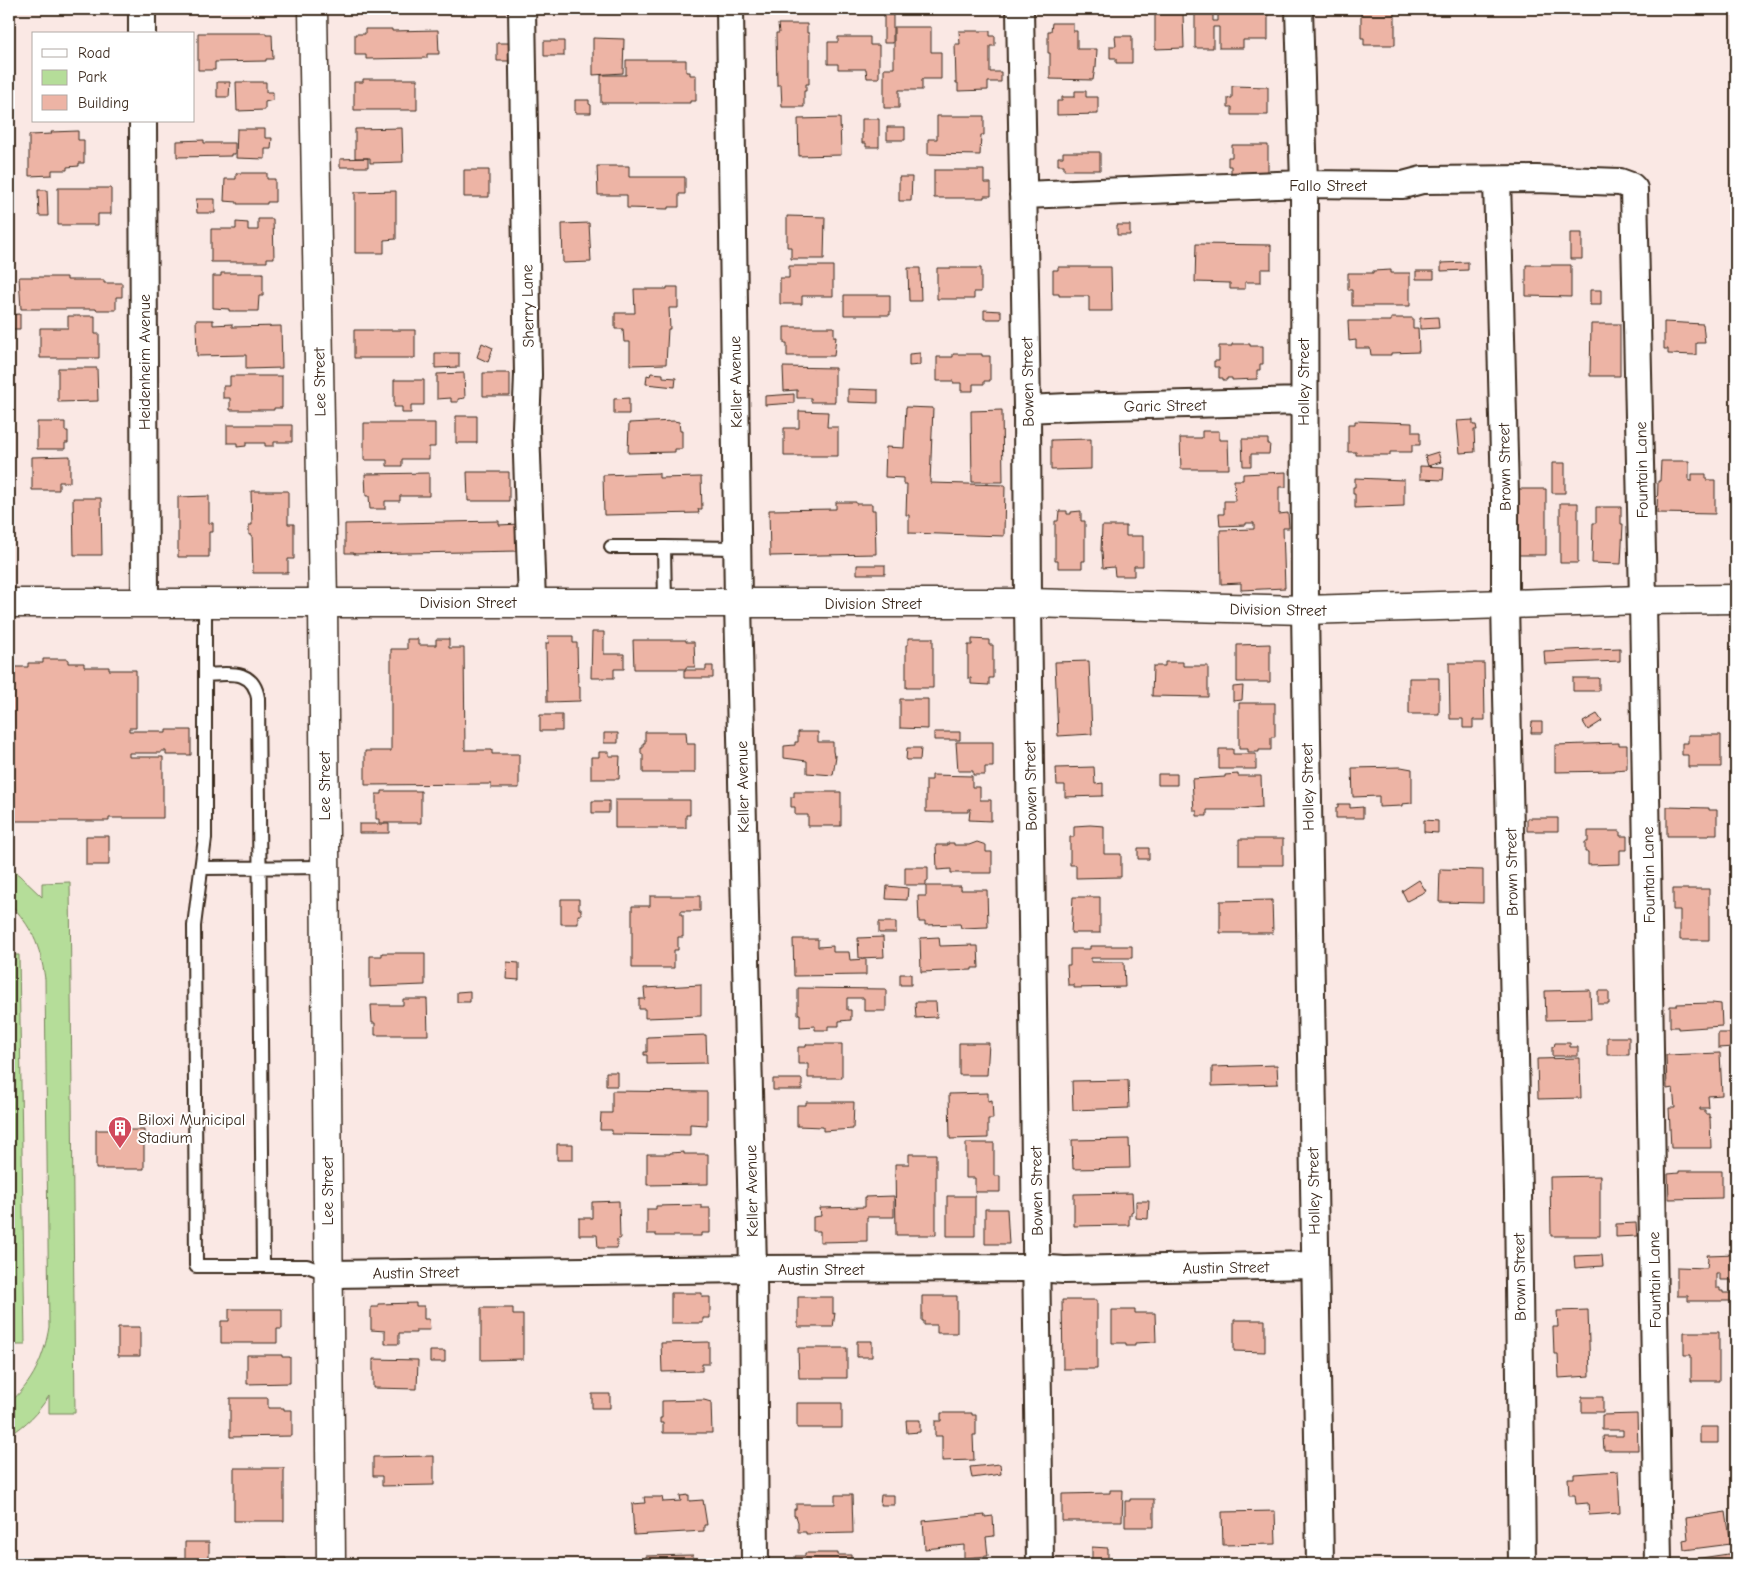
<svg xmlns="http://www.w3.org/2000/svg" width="1745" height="1573" viewBox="0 0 1745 1573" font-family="'Comic Neue',sans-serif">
	<rect width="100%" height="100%" fill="#fae8e4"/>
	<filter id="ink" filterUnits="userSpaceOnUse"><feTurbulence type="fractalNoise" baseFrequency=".02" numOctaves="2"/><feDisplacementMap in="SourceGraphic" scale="10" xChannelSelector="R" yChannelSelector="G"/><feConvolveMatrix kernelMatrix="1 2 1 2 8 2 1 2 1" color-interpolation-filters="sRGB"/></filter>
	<g filter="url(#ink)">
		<path fill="#b5dd99" stroke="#78845c" d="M9,868L19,875L42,897V883L70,882L75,1413H49V1396C36,1415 28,1423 9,1436V1403C33,1383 44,1357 49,1327L45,979C40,944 32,928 9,902Z
			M9,955H19L25,1345H9Z"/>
		<path fill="#edb4a5" stroke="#3b2a1e" d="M1361,9H1395V45H1364V38H1361Z
			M1218,12H1268V40H1243V48H1219V27H1213V48H1195V14H1213V21H1218Z
			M1183,13L1184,48L1155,49V14Z
			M884,15H893V43H884Z
			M1052,23H1073V31H1077V49H1097L1096,67H1095L1093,80L1050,79V53H1048V31H1051Z
			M778,24H807V33H809V84H806V91H804V107H782L781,85H777L776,33H779Z
			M894,27H931V52H941V79H922V90H899V108H884V68H894Z
			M365,29H392V31L438,30L439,54H427V58L366,59V55H355V34H365Z
			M959,31H990V36H995V46H990V72H1001V82H988V90L958,91V83H956L955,44H960Z
			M198,33H266V35H272L273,59H266V61L215,62V70H198Z
			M1115,36H1132V63H1116V58H1110V46H1116Z
			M838,37H870V45H879V78H867L866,69H838V64H828V42H838Z
			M593,38L624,39L623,73L593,75Z
			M544,41H564V56H544Z
			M497,43H510L509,61H497Z
			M626,60H686V72H690V75H696V101H690V103H601V75H626Z
			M363,79H417V110H354V82H363Z
			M217,82H230L229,97H217Z
			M236,82H266V92H273V100L265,102V110L237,111Z
			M1232,86L1268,87V115H1232V107H1228V98H1232Z
			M1075,91H1086V97H1098V114L1057,115V101H1062V97H1075Z
			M575,100H589V104L591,105V113H575Z
			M937,116H984V135H981L980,155L928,154V139H937Z
			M840,118L841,155L799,156L798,119Z
			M862,119H879V147H866V143H862Z
			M887,127H905V140H887Z
			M402,128L403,162L370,163V158H355V129Z
			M237,129H265V138H272L271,149H265V159L236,158Z
			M78,131V140H84V163H79V166L67,167V170H52V175L29,176V135L52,134L51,132Z
			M204,140V143H235V154H231V156L177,157V141Z
			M1232,145H1268V173H1231V166H1228V157H1232Z
			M1063,152H1100V170H1064V165H1058V157H1063Z
			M368,158V167H340V159Z
			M597,166H629V177H685V194H679V207H668V209L627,208V195H598Z
			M464,170H489V197H464Z
			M934,170H984V183H991V196H984V198H934Z
			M236,173H267V179H275V202H267V204H237V202L224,201L225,179H236Z
			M899,177H912L911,201H899Z
			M58,188H111V214H98V225H58Z
			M38,190H47L48,216H39Z
			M396,191V239L384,240V253H355V192Z
			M196,199H215V213H197Z
			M787,216L825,217L824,259H791V247H787Z
			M258,219H273L274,258H267V262H211V229H236V222L248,223V230H258Z
			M589,223L591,262L563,263L562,224Z
			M1117,225H1130V235H1117Z
			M1570,233H1582V259H1570Z
			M1196,244L1271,245V269H1261V282H1245V289H1230V283L1195,282Z
			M1468,262V270L1441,271V263Z
			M1526,265H1571V297L1526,296Z
			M789,266H833V296H802V304H780V278H789Z
			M1058,267H1111L1112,311H1089V296H1059V294H1053V270H1058Z
			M908,268H920L921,301H909Z
			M937,268H981V292H974V299H937Z
			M1391,270V273H1410V306H1352V290H1348V273H1373V271Z
			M1416,271H1434V279H1416Z
			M221,273H263V296H259L258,311H229V309L213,308V276H221Z
			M19,277H67V280H104V283H122V297H116V310H96V309H21Z
			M667,287H678V308H669L670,329H668L666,364L630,365V342H624L623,329H615V313H635L634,289H667Z
			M1590,290H1601V305H1590Z
			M844,295H890V315H844Z
			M984,310L1001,311V319H984Z
			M20,314V329H9V315Z
			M68,316H95V334H99V358H40V328H68Z
			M1438,317L1439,328L1420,329V318Z
			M1391,318H1413V328H1418L1419,352L1391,353V355H1371L1370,348H1356V340L1349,341L1348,321H1391Z
			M196,320H213V325L232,324V327L281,326L282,368L246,369V355L197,356Z
			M1664,322L1703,324L1705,343H1696V355L1668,354V349H1664Z
			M1591,324H1620V376H1590Z
			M784,327H834V337H836L834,356H787V343H784Z
			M354,330H415V358H354Z
			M482,343L493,348L488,362L477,357Z
			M1232,344H1250V346H1263V364H1260V370H1257V379L1232,380V378H1227V380H1223V378H1219V367H1214V361H1219V346H1232Z
			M435,353H459V367L435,368Z
			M920,353V365L909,366V354Z
			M953,354H982V356H990V381H984V384H973V391H961V383H953V381H937V357H953Z
			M783,367L835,368V402H811V398H797V390L784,391Z
			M58,368H97L98,401L58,402Z
			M464,373L465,398L458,399V402H451V398L437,399V374Z
			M483,373H510V396H483Z
			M651,373L663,374V377L676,378L675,387L646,384L647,375L650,376Z
			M230,376H282V408H274V410H230V398H223V386H230Z
			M394,380H424V405H411V413H402V407H394Z
			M848,389L878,390V403L848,402Z
			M794,394V403L765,405V396Z
			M629,398V414H614V399Z
			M906,407L933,408L930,483L1005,485L1004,536L909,533V515H906L907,484H903V478L885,477L886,447L904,448Z
			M1002,410L1003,482H972L971,411Z
			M799,411L828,412L827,427H838V456H784V428H799Z
			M456,416H477V443H456Z
			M1473,420V425H1476L1477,430H1474L1475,452L1460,453L1457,421Z
			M674,421L679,422L680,431H682V449H675V452L628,453L629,423Z
			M1355,421L1412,423V432H1420V445H1412V452H1390V455H1356V452H1348V424H1355Z
			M37,422H65V431H68V443H65V449H37Z
			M364,423H435V447H429V459H402V466H387V460H364Z
			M227,425H292V442H274V446H265V443H246V446L237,447V443H227Z
			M1202,431H1219V440H1228L1229,469H1181L1180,438H1202Z
			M1091,439V469L1051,470V440Z
			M1242,439H1268V444H1270L1269,454H1251V466H1243Z
			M1438,452L1441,462L1428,466L1425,456Z
			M9,454H11L12,483H9Z
			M70,456V482H59V490H32V457Z
			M1661,461H1689V481H1692V474H1706V480H1715V514L1657,513L1658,481H1660Z
			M1552,463H1565V493H1552Z
			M1420,466L1444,467L1443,480L1420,479Z
			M467,472H509V501H468Z
			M1286,472V487H1279V514L1288,513L1289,528H1283L1285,588L1241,590V583L1221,584L1220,530L1254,529V523H1246V525L1220,526L1219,514H1224V501H1235L1234,480H1243V474Z
			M429,473V496H400V501H385V509H370L369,496H366L365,474Z
			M659,473V478L701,477L702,509H698L699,513L604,515L603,475Z
			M1355,478L1404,480V506L1355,508V494H1353V487H1355Z
			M1518,489H1546V555H1518Z
			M251,491H288V524H294V559H288V573H253L252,535H249V525H252Z
			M209,496V523H213V532H209V557H178V497Z
			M73,498H101L102,555H74Z
			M836,502H856V504H872V510H875L876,554L770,556L769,510L836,509Z
			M1560,503H1578V563H1560Z
			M1596,507H1621V524H1623L1621,564L1592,563L1593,523H1596Z
			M1059,511H1067V514H1071V512L1081,511V521H1085V561H1082V568H1058V561H1055V521H1058Z
			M499,521V525L520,524V551L354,554V553H345V524Z
			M1102,526H1126V536H1143V566H1134V576H1115L1114,567L1103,568L1102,551H1101Z
			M857,565H885V574H857Z
			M592,632H604V654H624V669H614V678H591Z
			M548,636H573V643H577L578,686H580V701L547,702L546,643H549Z
			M908,638H933V688H906V645H908Z
			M407,639H418V645H436V639H449V648H464L465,750H492V754H519V788H491V784L365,785V751H391V649H407Z
			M972,639L989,640V645H993V678H989V685L971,684V678H968V645H972Z
			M633,640H686V642H694L695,667H686V669H634Z
			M1270,644V682H1237V645Z
			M1620,648V661L1545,664L1544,651Z
			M43,659H68V663H84V667H109V670H136V728H129V731H161V733H166V730H191V755H166V751H161V753H129V757H163V818H109V821H9V667H28V663H43Z
			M1089,661L1092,734L1058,736L1055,662Z
			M1165,662H1183V666H1208V697L1152,696L1153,666H1165Z
			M1449,663H1484L1485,720H1473V728H1463V719H1450Z
			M706,666H713V678H684V670H706Z
			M1409,678H1439V714H1409Z
			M1573,678H1599V691H1573Z
			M1243,686L1242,700L1233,701V687Z
			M900,699H928V729L900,728Z
			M1239,703H1275V737H1271V750H1259V752H1248V749H1239Z
			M1597,714L1602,721L1588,730L1583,722Z
			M540,715H562V731H540Z
			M1532,722H1542V733H1531Z
			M645,732H686L687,744H695V773H643V754H641V748H643V743H645Z
			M798,732H818V742H833V751L834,756H836L833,775L807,773V761L784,758V746L795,745V742H798Z
			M934,732H960V740H934Z
			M604,733H618V743H604Z
			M1688,735H1721V767H1688V755H1682V743H1688Z
			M956,742H993V767H985V775H973V771H958Z
			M1619,743V745H1627V769L1614,770V771L1555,772V745Z
			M907,748H921L920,760H906Z
			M1219,749H1233V754H1256V769H1219Z
			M599,752H609V756H620L619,779H591V757H599Z
			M1094,767L1095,784L1103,783V796L1065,797V785H1057L1056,768Z
			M1401,767L1412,769V803L1402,804V806L1379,807V796L1353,797L1352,768Z
			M1732,771H1736V789H1732Z
			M1158,774H1177V785H1158Z
			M1238,774V776H1261L1262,807L1239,809V810H1207V816H1197V811H1194L1192,779L1225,777V775Z
			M932,775L972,776V787H980V800H991V821L969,820L970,811L971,809H968V812H926V780H932Z
			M382,791H421V823H379V819H376V794H382Z
			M794,792H841V826H808V815H795V807H791V797H794Z
			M615,800H690V815H686V828H615Z
			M592,801H609V813H592Z
			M1338,804H1350V808L1363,807V818H1336V808H1338Z
			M1667,807L1709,808V810H1717V834H1709V836H1667Z
			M1527,818H1558V831H1527Z
			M1424,820L1438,821V833L1424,832Z
			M359,824H389V833H359Z
			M1090,825L1104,826V854H1121V877L1076,878V865H1070V837H1074V826Z
			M1588,831H1620V836H1627V850H1620V864L1588,865V852H1585V842H1588Z
			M86,836H109V865H86Z
			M1239,839H1283V865H1239Z
			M977,842L986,845V852H992V873H951V869L937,870L936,845H948V843H954V845H969Z
			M1138,848H1149V859H1138Z
			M905,867H928V881H926V885H905Z
			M1440,869L1483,870V903L1439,902Z
			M1419,880L1426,891L1407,901L1402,891Z
			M887,886L908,888L907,900L886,899Z
			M926,886H961V890H987L988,927L961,928L960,924L925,925V922H919L918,896H926Z
			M1673,889H1709V940H1680V910H1673Z
			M650,896H700V911H681V915H683V937H678V950H674V968H632V906H650Z
			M1073,897H1100V933H1071Z
			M561,899H579V909H581V915H578V924H561Z
			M1272,900L1273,933H1220V901Z
			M879,922H896V933H879Z
			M883,937L884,957L859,958L858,938Z
			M939,937L940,946L972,945V946H978L979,968H972V970L921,972L920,938Z
			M793,939H818V947L833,946V952H849L850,960L866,959V975L794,976Z
			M1090,946H1132V958H1091V962H1124L1125,987L1074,988V985H1068L1067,965H1070V949H1090Z
			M382,953H425V985L370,987V956H382Z
			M507,962L519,963V980L506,979Z
			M900,974H911V985H900Z
			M701,985V1016L645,1018V1009H639V999H645L644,988Z
			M798,988L886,989V1011H864V998H847V1010H851V1020L839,1021V1026H828V1030H815V1026L800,1027V1014H798Z
			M1590,990L1591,1019L1546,1020L1545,991Z
			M470,991V1002H457V992Z
			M1598,991H1609V1004H1598Z
			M403,999H427L428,1035H375V1023H372L371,1005H403Z
			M915,1002H936L937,1017L916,1018Z
			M1712,1003L1721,1004L1722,1026L1678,1029V1027H1670V1006H1677V1004Z
			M1718,1033H1733L1734,1047L1718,1048Z
			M706,1035L707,1063L647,1064V1055H644V1052H647V1037Z
			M1607,1037H1629V1055H1607Z
			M959,1043H989L987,1075H959Z
			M1555,1043H1570V1047H1578V1056H1552V1047H1554Z
			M806,1044H842V1078H808V1064H798V1047H806Z
			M1720,1053L1722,1095L1708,1096L1709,1108H1700V1110H1705V1114H1709V1117H1710L1711,1148H1671L1669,1108H1675L1673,1088L1667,1089L1666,1055Z
			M1580,1058L1581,1098L1538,1099L1537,1059Z
			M1277,1065L1278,1084L1212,1086V1067Z
			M606,1072H617V1086H606Z
			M773,1079H802V1090H773Z
			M1128,1080L1129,1108L1073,1110L1072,1081Z
			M612,1091L707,1092V1125L690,1124V1135L612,1134V1130H600L601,1113H612Z
			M988,1093V1101L992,1100L993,1119H988V1138L950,1139L949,1094Z
			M806,1102H854L853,1129L823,1131V1127L797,1126V1105H806Z
			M96,1130H144V1169H96Z
			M1129,1139L1130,1168L1073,1169L1072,1140Z
			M966,1143H994V1176H1000V1192H975V1178H966Z
			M557,1144H573V1160H557Z
			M684,1152V1154H708V1184L647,1185V1154H670V1153Z
			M909,1154H936V1235H896L895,1164H909Z
			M1679,1171H1722V1198L1669,1199L1668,1174L1679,1173Z
			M1600,1176V1236H1551L1550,1177Z
			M1132,1193L1133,1211L1131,1212V1215H1129V1225L1074,1226V1194Z
			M894,1196V1217H867V1241L820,1242V1231H813V1217L821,1216L820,1208L865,1207V1197Z
			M947,1196H975V1236H947Z
			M619,1201L620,1239H617V1248H598L597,1235H579V1218H592V1202Z
			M1136,1201H1149L1148,1219L1136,1218Z
			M701,1205V1208H710V1233H701V1236H656V1234H647V1209H656V1206Z
			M985,1209H1007L1009,1244H985Z
			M1636,1223L1637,1236L1616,1237V1224Z
			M1736,1254L1735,1283H1731V1280H1720V1273H1716V1288H1720V1291H1723V1293H1733V1301H1688V1296H1677V1267L1707,1268L1708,1259L1707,1255Z
			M1602,1255L1603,1266L1575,1268L1574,1256Z
			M671,1293H702V1297H710V1318H703V1323H671Z
			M922,1296H957V1333H937V1325H924V1321H922Z
			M798,1297H833V1314L835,1313L833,1327H798Z
			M1062,1300H1097V1369H1063Z
			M416,1303V1306H424V1319H429L430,1330H416V1333H399V1344H385V1331L371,1330V1307H378V1304Z
			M481,1308H513V1315H523V1359L481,1360Z
			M229,1309H282V1329H277V1343H221V1321H229Z
			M1112,1310H1135V1313H1155L1156,1342L1135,1343V1346H1126V1343H1112Z
			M1588,1310L1590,1376L1559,1378L1558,1354H1554L1553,1327H1558L1557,1311Z
			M1234,1320H1265V1352L1234,1351Z
			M118,1327H140V1356H118Z
			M1684,1332H1719V1381H1691V1355H1684Z
			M857,1341H872V1357H857Z
			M709,1342V1364H702V1371L662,1372L661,1343Z
			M798,1348H847V1378H799Z
			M430,1351H445V1362H430Z
			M247,1355H282V1357H290V1383L247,1384Z
			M373,1359L418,1360L417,1389L373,1388Z
			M592,1394H610V1408H592Z
			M1582,1397H1603V1412H1582Z
			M230,1398H268V1408H284V1410H292V1436L230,1437Z
			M704,1400L711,1402L712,1433H663V1423H660V1418H662V1401Z
			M797,1403H842V1428H797Z
			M941,1413H972V1415H976V1435H973L974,1460L942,1461V1436H935V1421H941Z
			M1637,1414L1638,1450H1604L1603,1436H1623V1430H1602V1415Z
			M906,1420H920V1432L907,1433Z
			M1700,1427H1718V1443H1700Z
			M434,1456V1485L382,1486V1476H373V1457Z
			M1000,1464L1001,1474L972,1478L970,1467Z
			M234,1468H284V1521H234Z
			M1618,1471L1620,1513L1589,1515L1588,1503L1576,1504L1575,1495H1569L1568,1478H1574V1474Z
			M1110,1490H1123L1122,1521H1062V1494L1110,1493Z
			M689,1495V1501L703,1500L707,1525H704V1531L634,1535L632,1504L645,1503L644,1497H662L663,1502L681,1501L680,1496Z
			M835,1495H852L853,1533L806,1534V1532H798V1522L796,1516H794V1509H796V1504H835Z
			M881,1495H894V1505H880Z
			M1130,1499H1154V1527H1125V1501H1130Z
			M1275,1511L1276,1544L1223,1545L1222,1512Z
			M1726,1512L1731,1544L1684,1550L1683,1540L1688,1539L1686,1518Z
			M985,1515V1517L993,1516L994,1536L986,1537L988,1556L964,1558V1545L925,1549L923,1521Z
			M185,1542H209V1561H185Z
			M1092,1547L1108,1548V1562H1092Z
			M805,1553H838V1555H851V1564H795V1556H805Z
			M1728,1554L1732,1555L1733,1564H1682L1681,1561Z
			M693,1555V1559H699V1564H646V1556Z
			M237,1558H286V1564H237Z"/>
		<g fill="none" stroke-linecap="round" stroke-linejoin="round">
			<g stroke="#3b2a1e" stroke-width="16">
				<path id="service" d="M611,547H664L665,602
					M664,547L737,548
					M205,602V838L194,926L196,1266H307L328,1274
					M205,675C228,674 253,668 258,698L263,1266
					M202,868L325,867"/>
			</g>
			<g stroke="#3b2a1e" stroke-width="30">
				<path id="minor" d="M142,9V34
					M522,9L528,375L526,427L532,602
					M730,9L738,603L753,1269L755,1564
					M1020,9L1027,409L1028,603L1040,1564
					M1299,9L1304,184L1305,610L1320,1564
					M143,121L145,602
					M1497,180L1505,494V605L1518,1193L1522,1564
					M1023,195L1304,184L1403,185L1422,180L1536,179L1620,182L1631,186L1634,189L1643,600L1658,1564
					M1027,409L1068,407L1303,401
					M328,1274L753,1269L1037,1268L1064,1270L1315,1265"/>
			</g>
			<g stroke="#3b2a1e" stroke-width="31">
				<path id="tertiary" d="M313,9L323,602L331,1564"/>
			</g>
			<g stroke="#3b2a1e" stroke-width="31">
				<path id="secondary" d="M9,603H1028L1305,610L1643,600L1736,599"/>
			</g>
			<use href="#service" stroke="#fff" stroke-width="12"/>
			<use href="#minor" stroke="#fff" stroke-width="26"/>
			<use href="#tertiary" stroke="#fff" stroke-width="28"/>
			<use href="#secondary" stroke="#fff" stroke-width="28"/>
		</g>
	</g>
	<defs>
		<g id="building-pin" transform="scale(1.25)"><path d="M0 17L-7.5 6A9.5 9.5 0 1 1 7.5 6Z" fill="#d1495b" stroke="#fff"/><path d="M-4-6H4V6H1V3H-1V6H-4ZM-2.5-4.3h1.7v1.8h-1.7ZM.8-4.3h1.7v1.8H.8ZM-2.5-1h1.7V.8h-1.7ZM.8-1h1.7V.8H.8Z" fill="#fff"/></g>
	</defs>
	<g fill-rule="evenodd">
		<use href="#building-pin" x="120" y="1128"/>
	</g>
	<g text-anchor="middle" stroke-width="4" stroke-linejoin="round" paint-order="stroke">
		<g font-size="16" fill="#3b2a1e" stroke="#fff">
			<text x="1328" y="191">Fallo Street</text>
			<text transform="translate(527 306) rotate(-91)" y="6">Sherry Lane</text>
			<text transform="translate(144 362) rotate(-90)" y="6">Heidenheim Avenue</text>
			<text transform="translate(319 382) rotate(-91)" y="6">Lee Street</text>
			<text transform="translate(735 382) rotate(-91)" y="6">Keller Avenue</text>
			<text transform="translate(1027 382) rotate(-91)" y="6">Bowen Street</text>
			<text transform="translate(1303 382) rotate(-90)" y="6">Holley Street</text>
			<text transform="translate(1165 405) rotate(-1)" y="6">Garic Street</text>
			<text transform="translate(1504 467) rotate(-91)" y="6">Brown Street</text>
			<text transform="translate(1641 470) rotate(-91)" y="6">Fountain Lane</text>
			<text x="468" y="608">Division Street</text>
			<text x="873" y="609">Division Street</text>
			<text transform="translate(1278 609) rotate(1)" y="6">Division Street</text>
			<text transform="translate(324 786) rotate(-90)" y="6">Lee Street</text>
			<text transform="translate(1030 786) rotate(-91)" y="6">Bowen Street</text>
			<text transform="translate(742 787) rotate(-91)" y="6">Keller Avenue</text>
			<text transform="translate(1307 787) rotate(-91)" y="6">Holley Street</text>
			<text transform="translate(1511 872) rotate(-91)" y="6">Brown Street</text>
			<text transform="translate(1648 875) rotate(-91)" y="6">Fountain Lane</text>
			<text transform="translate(327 1191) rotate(-90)" y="6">Lee Street</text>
			<text transform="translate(751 1191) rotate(-91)" y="6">Keller Avenue</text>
			<text transform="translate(1036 1191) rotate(-91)" y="6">Bowen Street</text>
			<text transform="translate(1313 1191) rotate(-91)" y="6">Holley Street</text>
			<text transform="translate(1226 1267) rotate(-1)" y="6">Austin Street</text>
			<text x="821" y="1275">Austin Street</text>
			<text transform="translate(416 1272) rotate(-1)" y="6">Austin Street</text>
			<text transform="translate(1519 1277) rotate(-91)" y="6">Brown Street</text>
			<text transform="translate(1654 1280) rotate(-91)" y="6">Fountain Lane</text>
		</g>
		<g font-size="16" fill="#3b2a1e" stroke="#fff" text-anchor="start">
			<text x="138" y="1125">Biloxi Municipal<tspan x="138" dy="18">Stadium</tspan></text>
		</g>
	</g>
	<rect width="1745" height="1573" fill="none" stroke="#fff" stroke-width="30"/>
	<rect x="15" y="15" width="1715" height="1543" fill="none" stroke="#3b2a1e" stroke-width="2" filter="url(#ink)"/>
	<rect x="32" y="32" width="162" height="90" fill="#ffffff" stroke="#b1aaa5"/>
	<rect x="42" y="49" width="25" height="8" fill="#ffffff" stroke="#b1aaa5"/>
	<text x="78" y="58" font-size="15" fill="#3b2a1e">Road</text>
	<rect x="42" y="70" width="25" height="15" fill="#b5dd99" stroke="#b1aaa5"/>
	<text x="78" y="82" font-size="15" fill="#3b2a1e">Park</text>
	<rect x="42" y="95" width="25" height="15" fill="#edb4a5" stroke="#b1aaa5"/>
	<text x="78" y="108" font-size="15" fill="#3b2a1e">Building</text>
</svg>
